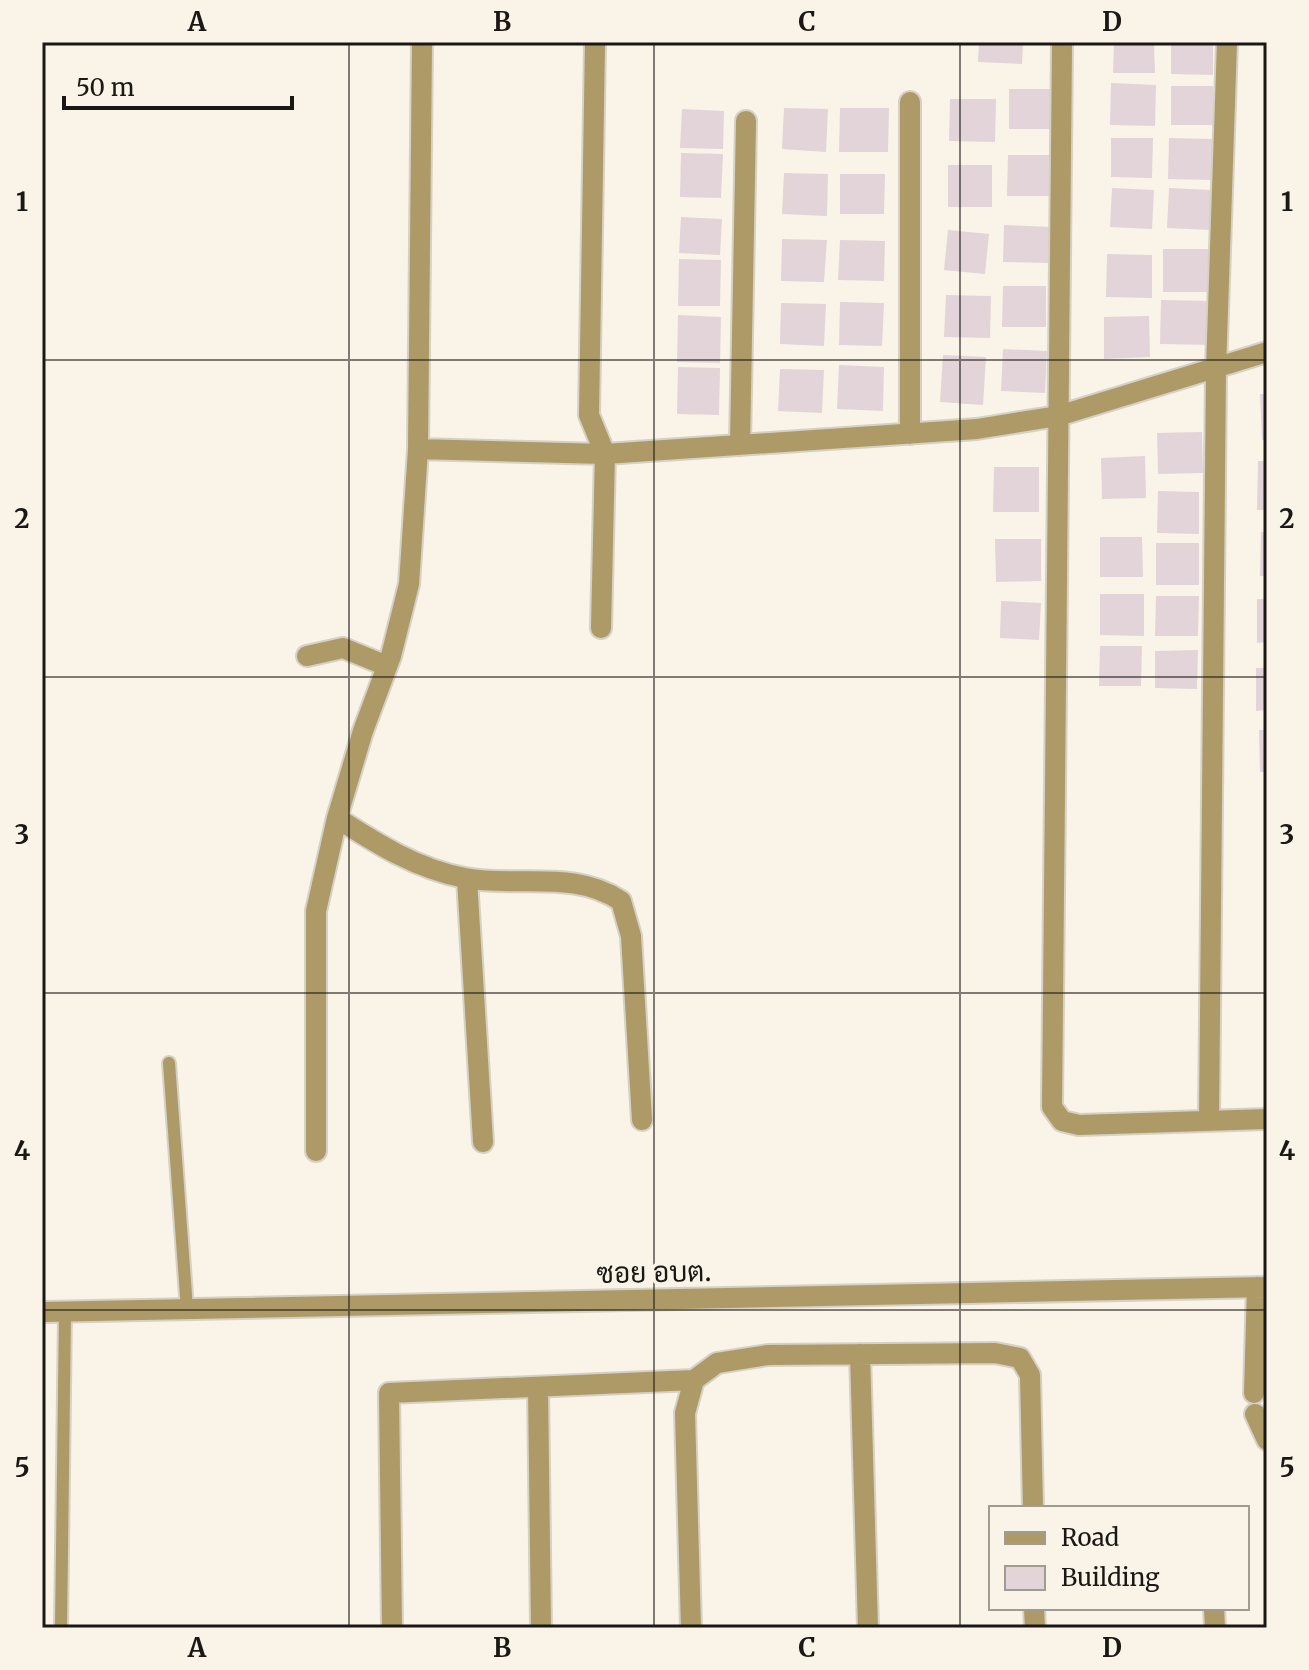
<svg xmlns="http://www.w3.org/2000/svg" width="1309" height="1670" viewBox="0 0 1309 1670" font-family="Merriweather,Sarabun,serif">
	<rect width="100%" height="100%" fill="#faf4e8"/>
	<path fill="#e2d4d8" d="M979,42H1023L1022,64L978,62Z
		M1114,42H1154L1155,73H1113Z
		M1171,42H1213V75L1171,74Z
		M1111,83L1156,85L1155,126L1110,125Z
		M1171,86H1213V125H1171Z
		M1009,89H1053V129H1009Z
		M950,99H996L995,142L949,141Z
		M784,108L828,109L826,152L782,149Z
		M840,108H889L888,152H839Z
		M682,109L724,111L723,149L680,148Z
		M1111,138H1153L1152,178L1111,177Z
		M1169,138L1213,139L1212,180L1168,179Z
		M681,153L723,154L721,198L680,197Z
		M1008,155H1053V196H1007Z
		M948,165H992V207H948Z
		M784,173L828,174L827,216L782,214Z
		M840,174H885L884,214H840Z
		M1112,188L1154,190L1152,229L1110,227Z
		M1169,188L1212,190L1210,230L1167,228Z
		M681,217L722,219L720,255L679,253Z
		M1004,225L1051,227L1049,263L1003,262Z
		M948,230L989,234L985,274L944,270Z
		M782,239L827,240L824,282L781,281Z
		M840,240L885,241L884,281L838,280Z
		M1163,249H1208V292H1163Z
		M1107,254L1152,255V298L1106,297Z
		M679,259L721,260L720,306H678Z
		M1003,286H1046V327H1002Z
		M946,295L991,296L990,338L944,337Z
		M1161,300L1210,301V345L1160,344Z
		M840,302L884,303L882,346L839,345Z
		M781,303L826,304L824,346L780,344Z
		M678,315L721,317L720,363L677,362Z
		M1149,316L1150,357L1104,359V317Z
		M1003,349L1047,351L1045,393L1001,391Z
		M943,355L986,357L983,405L940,402Z
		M839,365L884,367L883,411L837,409Z
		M678,367L720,368L719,415L677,414Z
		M780,369L824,370L822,413L778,411Z
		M1260,394H1267V440H1262Z
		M1202,432L1203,473L1158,474L1157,433Z
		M1145,456L1146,498L1102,499L1101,458Z
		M1258,461H1267V510H1257Z
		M994,467H1039V512H993Z
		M1158,491L1199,492V534L1157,533Z
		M1261,532H1267V576H1260Z
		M1100,537H1142L1143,577H1100Z
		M995,539H1041V581L996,582Z
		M1156,543H1199V585H1156Z
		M1100,594H1144V636L1100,635Z
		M1156,596H1199L1198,636H1155Z
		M1257,599H1267V642L1257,643Z
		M1001,601L1041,603L1039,640L1000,638Z
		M1100,646H1142L1141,686H1099Z
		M1198,650L1197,689L1155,688V651Z
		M1256,668H1267V710L1256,711Z
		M1259,730H1267V772H1260Z"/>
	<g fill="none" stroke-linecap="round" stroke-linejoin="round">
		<g stroke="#d6d1c6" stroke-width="16">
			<path id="lane" d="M169,1063L187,1309
				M61,1628L65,1312"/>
		</g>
		<g stroke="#d6d1c6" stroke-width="24">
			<path id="street" d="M595,42L589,415L605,454L601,628
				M1062,45L1052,1107L1062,1121L1079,1125L1267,1119
				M910,434V102
				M740,445L746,121
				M418,449L422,42
				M307,656L343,648L387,666
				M337,818C377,844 417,869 465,878C518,888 573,869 621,901L631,936L642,1120
				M467,879L483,1142
				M1209,1121L1216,369L1227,42
				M316,1151V911L337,818L363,731L391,656L409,584L418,449L605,454L977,429L1058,416L1267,352
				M42,1312L1267,1287
				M860,1354L868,1628
				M538,1387L541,1628
				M1254,1393L1257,1287
				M1255,1414L1267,1440
				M1034,1608L1035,1628
				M1214,1608L1215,1628
				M392,1628L389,1393L694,1380L717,1363L768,1355L995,1353L1020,1358L1030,1375L1033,1508
				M691,1628L685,1413L694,1380"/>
		</g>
		<use href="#lane" stroke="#ae9a67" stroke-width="12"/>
		<use href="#street" stroke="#ae9a67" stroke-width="20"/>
	</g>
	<path fill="none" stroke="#1a1814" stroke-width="2" stroke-opacity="0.55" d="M349,42V1628M654,42V1628M960,42V1628M42,360H1267M42,677H1267M42,993H1267M42,1310H1267"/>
	<g text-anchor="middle" stroke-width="7" stroke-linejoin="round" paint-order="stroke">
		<g font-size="28" fill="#1a1814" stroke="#faf4e8">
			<text transform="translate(654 1272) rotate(-1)" y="10">ซอย อบต.</text>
		</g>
	</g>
	<rect width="1309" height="1670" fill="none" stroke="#faf4e8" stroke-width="88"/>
	<rect x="989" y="1506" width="260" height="104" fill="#faf4e8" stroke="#a09c93" stroke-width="2"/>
	<rect x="1005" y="1532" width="40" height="12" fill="#ae9a67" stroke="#a09c93" stroke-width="2"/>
	<text x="1061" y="1546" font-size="24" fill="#1a1814">Road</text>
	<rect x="1005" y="1566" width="40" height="24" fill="#e2d4d8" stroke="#a09c93" stroke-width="2"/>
	<text x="1061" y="1586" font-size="24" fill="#1a1814">Building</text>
	<path d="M64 96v12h228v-12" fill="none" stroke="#1a1814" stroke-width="4"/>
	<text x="76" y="96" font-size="24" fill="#1a1814" stroke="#faf4e8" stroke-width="6" paint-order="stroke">50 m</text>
	<rect x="44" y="44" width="1221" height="1582" fill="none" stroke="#1a1814" stroke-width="3"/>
	<g font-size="26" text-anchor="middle" font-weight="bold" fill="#1a1814">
		<text x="197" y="31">A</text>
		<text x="502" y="31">B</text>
		<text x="807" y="31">C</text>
		<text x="1112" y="31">D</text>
		<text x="22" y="211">1</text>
		<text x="1287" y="211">1</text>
		<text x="22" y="528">2</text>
		<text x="1287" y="528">2</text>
		<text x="22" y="844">3</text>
		<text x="1287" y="844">3</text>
		<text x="22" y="1160">4</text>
		<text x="1287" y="1160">4</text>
		<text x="22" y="1477">5</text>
		<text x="1287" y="1477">5</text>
		<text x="197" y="1657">A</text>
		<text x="502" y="1657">B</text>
		<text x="807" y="1657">C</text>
		<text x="1112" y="1657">D</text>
	</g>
</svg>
